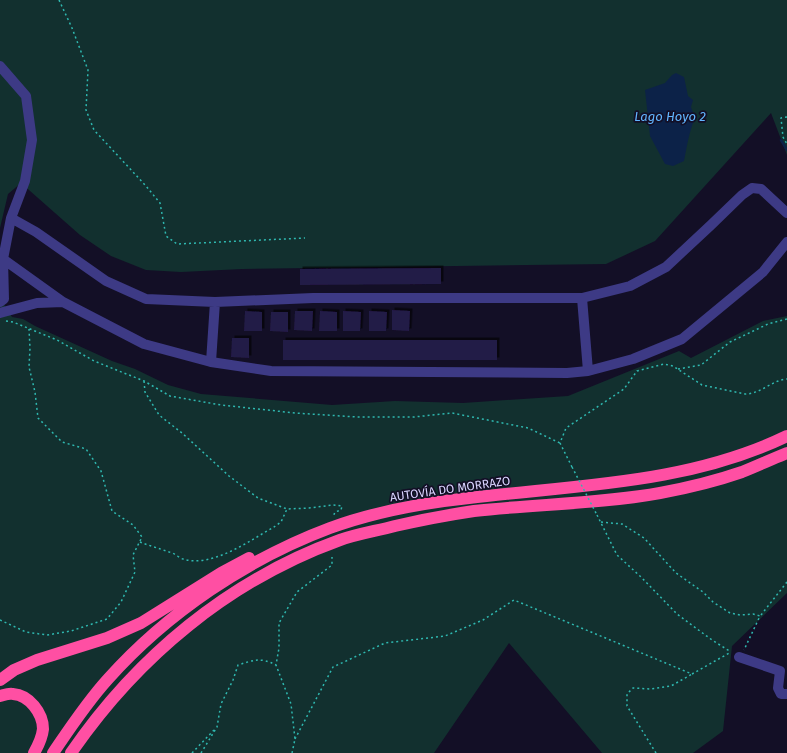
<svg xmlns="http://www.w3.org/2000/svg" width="787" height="753" viewBox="0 0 787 753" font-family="'Fira Sans',sans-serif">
	<defs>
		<filter id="shadow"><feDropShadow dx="2.5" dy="-2.5" stdDeviation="0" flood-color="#0009"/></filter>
	</defs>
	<rect width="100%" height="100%" fill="#130f26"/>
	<path fill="#12302f" d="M0,0H787V155L771,113L655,241L606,264L242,269L181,272L146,270L111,256L80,235L21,183L8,194L0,228Z
		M0,298L12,317L23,319L35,326L112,361L135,369L168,385L201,394L332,405L395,401L463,403L568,396L679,351L691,358L763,321L787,316V593L732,646L723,731L693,753H602L509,643L434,753H0Z"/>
	<path fill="#0c2248" d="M676,73L684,77L688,96L693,100L691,107L695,118C689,132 687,146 684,161L673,166L665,164L650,136L645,90L665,83L672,75Z"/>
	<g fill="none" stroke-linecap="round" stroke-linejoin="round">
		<path stroke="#0c2248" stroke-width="2.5" d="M781,140L787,150"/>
	</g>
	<path fill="#241b47" filter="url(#shadow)" d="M441,268V284L300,285V269Z
		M392,310L410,311L409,331L392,330Z
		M245,311L262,312V331H244Z
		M295,311H313L312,331L294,330Z
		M320,311L337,312V331H319Z
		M343,311L361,312L360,331H343Z
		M369,311L387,312L386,331H369Z
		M271,312H288V332L270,331Z
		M232,338H249V358L231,357Z
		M283,340H497V360H283Z"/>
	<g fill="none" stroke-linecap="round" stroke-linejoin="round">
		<path stroke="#2fb8b0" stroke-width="1.5" stroke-dasharray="2 3" stroke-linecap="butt" d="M59,0L72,28L88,70L86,110L94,130L146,186L160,203L166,236L177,244L305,238
			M787,117L781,118L783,137L787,144
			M6,321L13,322L57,340L94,361L144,381L170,396L221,405L295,413L357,417H414L452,413L528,428L560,443
			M678,369L701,365L730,342L768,324L787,319
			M144,381L145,392L159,415L182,433L229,476L258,498L287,509L309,508L333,505L342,506L341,510L335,512L333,517
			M572,467L560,443L566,428L624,389L637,371L664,364L673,366L702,385L745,394C761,394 772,380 787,379
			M597,515L617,555L641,577L677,614L712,640L731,652
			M601,522L622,524L644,538L676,573L703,592L713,602L730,613L740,615L753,614L760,616L744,650
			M140,542C150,546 161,549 172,553C176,554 179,558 183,559C212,568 249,541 274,527L281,522L287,509
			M761,615L787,582
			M0,620L26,632L47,635L71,631L107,619L121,602L135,572L133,555L142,537L133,525L112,511L101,471L86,449L62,442L38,418L35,392L29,367L30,348L29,329
			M295,739L333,667L385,643L445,636L483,620L514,600L692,674L731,652
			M192,753L214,730
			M201,753L217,727L221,704L233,680L238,665C254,660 260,657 276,665
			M292,753L295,739L291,704L276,665L279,648V623L297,592L332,565V557
			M656,753L627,706V694L633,688L650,689L671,686L692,674"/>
		<path stroke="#3d3a85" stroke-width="10" d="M0,66L26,96L32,140L25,181L11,218
			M3,259L63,302
			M582,298L588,371
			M0,302L4,299L3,259L11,218L36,232L106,281L146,299L215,302L313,298H582L630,286L666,267L711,225L742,195L752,188L761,189L787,213
			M215,302L211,362L271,371L567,373L588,371L633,359L682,339L763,272L787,242
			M0,313L37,303L63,302L144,344L211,362
			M739,657L780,671L778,688L781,694H787"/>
		<path stroke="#ff4fa3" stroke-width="12" d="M0,680L14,670L37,660L107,638L141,623L221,573L249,558
			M0,696C4,695 9,693 13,694C29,695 43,713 43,729C42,738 38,746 34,753
			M53,753C70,728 87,702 108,679C167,613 247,559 330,528C374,512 422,503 469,498C576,485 688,484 787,436
			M71,753C137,657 229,580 340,540C357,534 376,531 395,526C421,520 447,515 474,511C536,504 599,504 660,493C687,488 716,481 742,472C757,466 772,459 787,453"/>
		<path stroke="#2fb8b0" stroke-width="1.5" stroke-dasharray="2 3" stroke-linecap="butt" d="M572,467L597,515"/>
	</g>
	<g text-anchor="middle" stroke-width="3.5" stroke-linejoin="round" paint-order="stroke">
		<g font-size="12" fill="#d9d4ff" stroke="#130f26">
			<text transform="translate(450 489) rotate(-8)" y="4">AUTOVÍA DO MORRAZO</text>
		</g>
		<g font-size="13" font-style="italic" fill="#62b6ff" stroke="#130f26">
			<text x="670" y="121">Lago Hoyo 2</text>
		</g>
	</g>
</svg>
